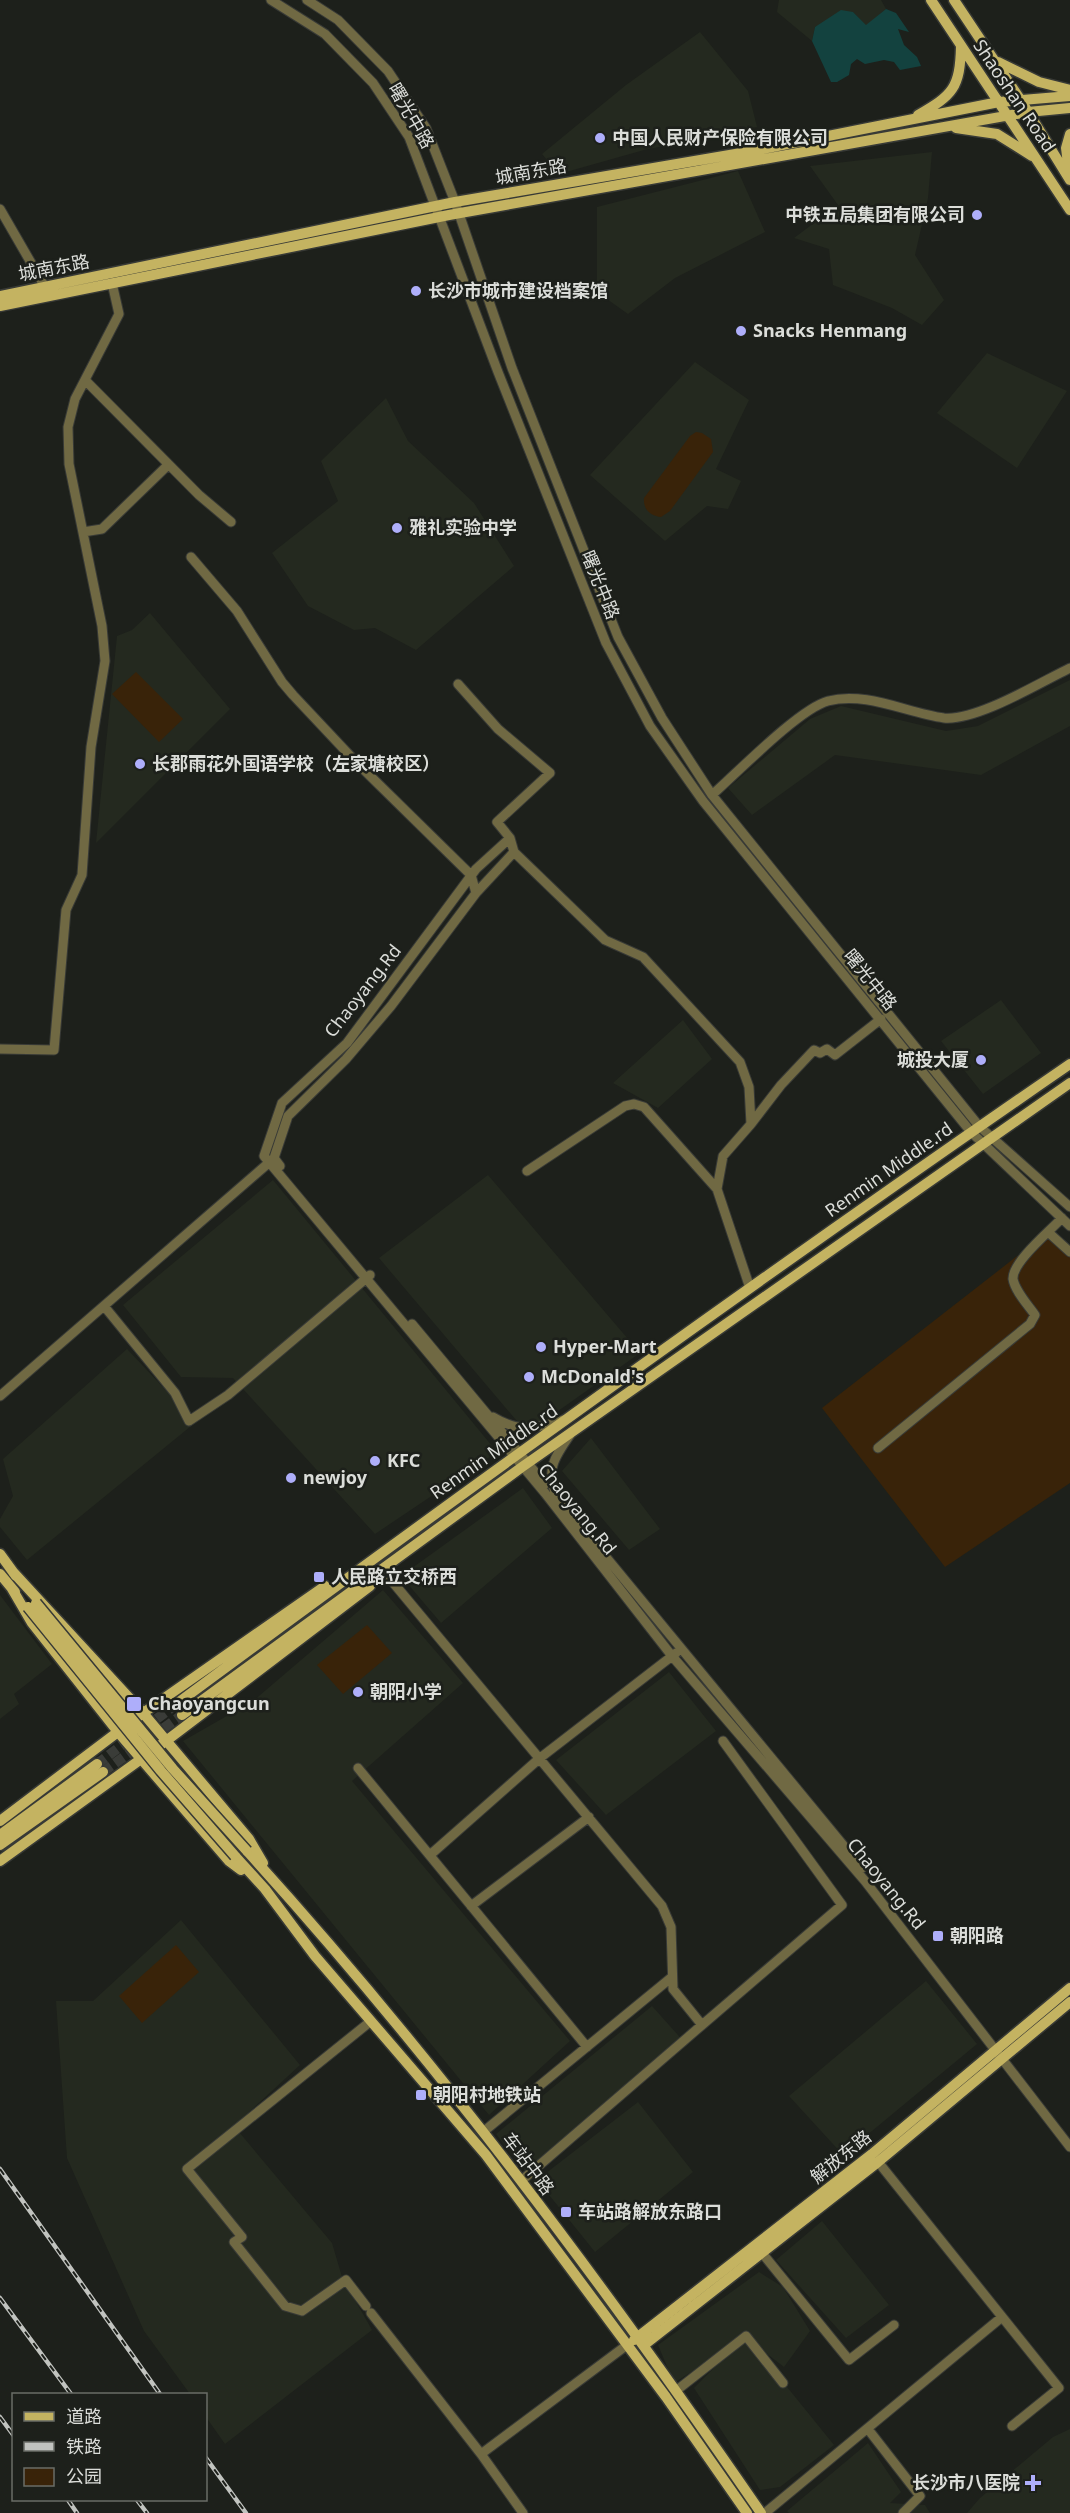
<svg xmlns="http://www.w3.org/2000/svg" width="1070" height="2513" viewBox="0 0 1070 2513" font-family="'Noto Sans','Noto Sans SC',sans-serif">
	<rect width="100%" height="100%" fill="#1d201b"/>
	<path fill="#24291f" d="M779,0H881L886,9L866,26L853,12L815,27L812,41L777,12Z
		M700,32L748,91L757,127L644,150L559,174L542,154L626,85Z
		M932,152L928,198L915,255L944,300L922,325L892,308L833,285L829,249L794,238L838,205L810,166Z
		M738,171L765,232L675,278L628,314L597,292V207Z
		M987,353L1067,391L1017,468L937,413Z
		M695,362L749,400L716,469L741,481L728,509L707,506L665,541L590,475Z
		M386,398L408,441L474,503L514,566L416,650L375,628L354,630L308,606L272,553L338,501L321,461Z
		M150,613L230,709L96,843L117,636L132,630Z
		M1070,680V726L981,775L835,755L752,815L728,788L810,719L841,706L946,731L978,726Z
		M1001,1000L1041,1053L983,1094L941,1041Z
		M683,1020L712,1059L658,1108L613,1083Z
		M488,1175L640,1353L527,1433L379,1258Z
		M273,1180L497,1452L375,1534L233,1378L181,1377L123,1305Z
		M127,1349L196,1422L27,1560L0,1527V1519L13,1496L3,1459Z
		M591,1438L660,1529L629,1550L562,1471Z
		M523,1488L552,1528L441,1623L401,1576Z
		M383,1590L463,1683L352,1781L570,2041L489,2115L183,1741L253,1701Z
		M0,1595L52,1664L14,1694L19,1704L0,1719Z
		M669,1672L716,1731L606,1815L556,1760Z
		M181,1920L300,2065L234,2126L332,2243L342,2277L372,2330L225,2444L206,2417V2394H190L144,2331L67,2158L56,2001H93Z
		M926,1981L977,2044L843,2155L789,2096Z
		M652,2006L686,2044L530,2177L496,2134Z
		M638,2102L693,2172L595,2252L537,2180Z
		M822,2221L889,2305L846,2338L776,2260Z
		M759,2272L783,2287L810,2331L784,2367L749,2340L834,2445L780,2487L760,2490L694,2388L743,2339L674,2383L658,2345Z
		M1070,2429V2513H967L980,2498L1053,2437Z
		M868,2443L901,2492L890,2503L925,2505L930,2513H789L787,2511Z"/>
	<path fill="#392309" d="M696,432L702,433L711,439L713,452L670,511L661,517C651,516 643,510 644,498L690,436Z
		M136,672L183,719L159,742L112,694Z
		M1048,1232L1070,1252V1483L945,1567L822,1408Z
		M367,1625L392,1653L343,1694L317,1665Z
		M176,1945L199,1972L142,2023L119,1996Z"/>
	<path fill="#13423f" d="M886,9L896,13L909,32L898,29L904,45L917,57L921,66L900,70L894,62L884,60L865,64L857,59L851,64L849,75L837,82H831L812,41L815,27L841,10L853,12L866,25Z"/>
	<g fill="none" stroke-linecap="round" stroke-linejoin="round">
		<path stroke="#3a3c38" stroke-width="10" stroke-dasharray="10 5" stroke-linecap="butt" d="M97,1764L175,1705
			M103,1772L182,1715"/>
		<g stroke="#383a36" stroke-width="11">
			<path id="minor" d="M271,0L325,34L373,83L409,137L498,372L606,643L650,726L703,801L971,1132L1070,1226
				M307,0L338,20L388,71L426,128L455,202L512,368L618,637L662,718L712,795L979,1126L1070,1207
				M0,209L45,287
				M85,380L199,495L231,522
				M83,532L102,529L168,465
				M191,557L237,611L282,682L293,695L356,762L471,875L476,893
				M458,684L498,729L550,773L497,822L510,838L514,852L605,940L643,957L740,1062L749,1087L751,1124L723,1156L717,1189L750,1288
				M712,795C738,772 799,709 828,701C866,691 907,713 944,718C977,721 1039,683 1070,668
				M510,838L476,869L347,1043L282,1103L264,1156L545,1493L672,1656L865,1881L1070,2147
				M0,1049L54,1050L66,910L82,875L91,747L105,661L102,626L69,464L68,427L75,399L119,314L112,283
				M751,1124L781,1085L814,1050L820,1053L827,1049L835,1055L881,1019
				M280,1166L274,1158L288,1116L346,1059L391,1006L476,893L514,852
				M527,1171L625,1106L634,1104L644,1107L717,1189
				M1048,1232L1070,1252
				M104,1306L175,1393L189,1421L228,1395L370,1275
				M412,1324L545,1484
				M0,1396L272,1160
				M493,1417C520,1433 534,1429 563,1420
				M878,1448L1030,1324L1035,1315C1028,1305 1015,1291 1013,1279C1012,1262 1050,1231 1062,1218
				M554,1494L862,1868
				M557,1498C546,1470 553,1459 570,1435
				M386,1574L662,1906L671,1927L673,1989L702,2025L842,1905L723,1741
				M358,1768L587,2047
				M430,1855L540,1758L676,1653
				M471,1906L589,1817
				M483,2132L672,1977
				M875,2158L1059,2388L1012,2426
				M521,2181L702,2025
				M758,2248L849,2360L894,2325
				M366,2306L346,2280L302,2311L285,2306L234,2242L242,2237L187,2169L371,2021
				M371,2313L481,2454L627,2345
				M677,2390L746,2336L783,2383
				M871,2433L920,2496L903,2513
				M481,2454L523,2513
				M765,2513L1002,2317"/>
		</g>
		<g stroke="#383a36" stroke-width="13">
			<path id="major" d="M931,0L1070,210
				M954,0L1020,99L1070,180
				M998,62L1039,82L1070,90
				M918,115C953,95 960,88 961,46
				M956,128L997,134L1032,156
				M1069,172L1066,148L1070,134
				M0,296L455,202L753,151L999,102L1070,96
				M0,306L449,215L1028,112L1070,108
				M0,1554L16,1576
				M13,1572L143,1713L249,1839L263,1863
				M0,1574L15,1592
				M11,1587L32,1623L118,1732L229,1861L241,1870
				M175,1705C470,1487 768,1272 1070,1064
				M182,1715L522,1467L1070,1083
				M0,1821L143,1713L325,1586
				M0,1835L97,1764
				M0,1845L103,1772
				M247,1851C435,2058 603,2283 761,2513
				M235,1856L265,1889L315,1956L486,2155L666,2397L747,2513
				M0,1861L166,1741L370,1586
				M634,2340L872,2154L1070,1988
				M644,2345L878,2162L1070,2002"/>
		</g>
		<use href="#minor" stroke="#706943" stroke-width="9"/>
		<use href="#major" stroke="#c4b361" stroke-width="10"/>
		<g stroke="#c1c3bf" stroke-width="4.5">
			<path id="rail" d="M0,2169L160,2394
				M0,2298L71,2394
				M0,2417L14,2436
				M206,2458L246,2513
				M68,2500L77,2513
				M137,2500L147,2513"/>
		</g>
		<use href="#rail" stroke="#1d201b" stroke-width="2" stroke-dasharray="7" stroke-linecap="butt"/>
		<g stroke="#383a36" stroke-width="13" stroke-linecap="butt">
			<path id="major-bridge" d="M36,1603L173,1769L247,1851
				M28,1607L161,1771L235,1856"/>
		</g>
		<use href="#major-bridge" stroke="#c4b361" stroke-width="10"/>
	</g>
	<g fill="#aeaefa" stroke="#1d201b" stroke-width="2">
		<circle cx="600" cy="138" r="6"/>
		<circle cx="977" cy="215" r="6"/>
		<circle cx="416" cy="291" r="6"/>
		<circle cx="741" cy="331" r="6"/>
		<circle cx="397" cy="528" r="6"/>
		<circle cx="140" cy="764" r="6"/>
		<circle cx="981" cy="1060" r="6"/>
		<circle cx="541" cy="1347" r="6"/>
		<circle cx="529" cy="1377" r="6"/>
		<circle cx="375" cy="1461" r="6"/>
		<circle cx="291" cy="1478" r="6"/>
		<rect x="313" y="1571" width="12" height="12" rx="3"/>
		<circle cx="358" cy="1692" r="6"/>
		<rect x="126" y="1696" width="16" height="16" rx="3"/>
		<rect x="932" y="1930" width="12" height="12" rx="3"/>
		<rect x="415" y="2089" width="12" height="12" rx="3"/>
		<rect x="560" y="2206" width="12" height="12" rx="3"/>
		<path d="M1030 2474h6v6h6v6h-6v6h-6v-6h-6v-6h6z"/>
	</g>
	<g text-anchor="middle" stroke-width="5" stroke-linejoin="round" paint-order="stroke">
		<g font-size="18" fill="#dbddd9" stroke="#1d201b">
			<text transform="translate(1014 96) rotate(56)" y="6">Shaoshan Road</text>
			<text transform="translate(411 116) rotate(60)" y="6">曙光中路</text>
			<text transform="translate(531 172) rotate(-10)" y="6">城南东路</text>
			<text transform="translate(54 268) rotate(-11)" y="6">城南东路</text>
			<text transform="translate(600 585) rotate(68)" y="6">曙光中路</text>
			<text transform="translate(870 980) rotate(51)" y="6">曙光中路</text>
			<text transform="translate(363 991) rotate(-52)" y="6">Chaoyang.Rd</text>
			<text transform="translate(889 1170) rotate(-35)" y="6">Renmin Middle.rd</text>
			<text transform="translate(494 1452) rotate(-35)" y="6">Renmin Middle.rd</text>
			<text transform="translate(577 1509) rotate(51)" y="6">Chaoyang.Rd</text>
			<text transform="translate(886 1884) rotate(51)" y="6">Chaoyang.Rd</text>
			<text transform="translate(841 2157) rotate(-39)" y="6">解放东路</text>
			<text transform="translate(528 2164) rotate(53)" y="6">车站中路</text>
		</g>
		<g font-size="18" font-weight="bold" fill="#dbddd9" stroke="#1d201b" text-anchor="start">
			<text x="612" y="144">中国人民财产保险有限公司</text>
			<text x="965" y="221" text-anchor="end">中铁五局集团有限公司</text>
			<text x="428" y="297">长沙市城市建设档案馆</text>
			<text x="753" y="337">Snacks Henmang</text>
			<text x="409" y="534">雅礼实验中学</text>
			<text x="152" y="770">长郡雨花外国语学校（左家塘校区）</text>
			<text x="969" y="1066" text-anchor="end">城投大厦</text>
			<text x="553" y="1353">Hyper-Mart</text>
			<text x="541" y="1383">McDonald's</text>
			<text x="387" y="1467">KFC</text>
			<text x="303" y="1484">newjoy</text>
			<text x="331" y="1583">人民路立交桥西</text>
			<text x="370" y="1698">朝阳小学</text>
			<text x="148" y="1710">Chaoyangcun</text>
			<text x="950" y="1942">朝阳路</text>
			<text x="433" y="2101">朝阳村地铁站</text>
			<text x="578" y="2218">车站路解放东路口</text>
			<text x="1020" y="2489" text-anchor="end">长沙市八医院</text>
		</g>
	</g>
	<rect x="12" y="2393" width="195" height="108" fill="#1d201b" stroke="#696c67" stroke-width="1.5"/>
	<rect x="24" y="2412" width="30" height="9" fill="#c4b361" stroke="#696c67" stroke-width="1.5"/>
	<text x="66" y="2423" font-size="18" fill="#dbddd9">道路</text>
	<rect x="24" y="2442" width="30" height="9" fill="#c1c3bf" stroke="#696c67" stroke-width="1.5"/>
	<text x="66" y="2453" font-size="18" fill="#dbddd9">铁路</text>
	<rect x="24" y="2468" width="30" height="18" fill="#392309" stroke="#696c67" stroke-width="1.5"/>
	<text x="66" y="2483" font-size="18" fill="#dbddd9">公园</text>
</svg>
